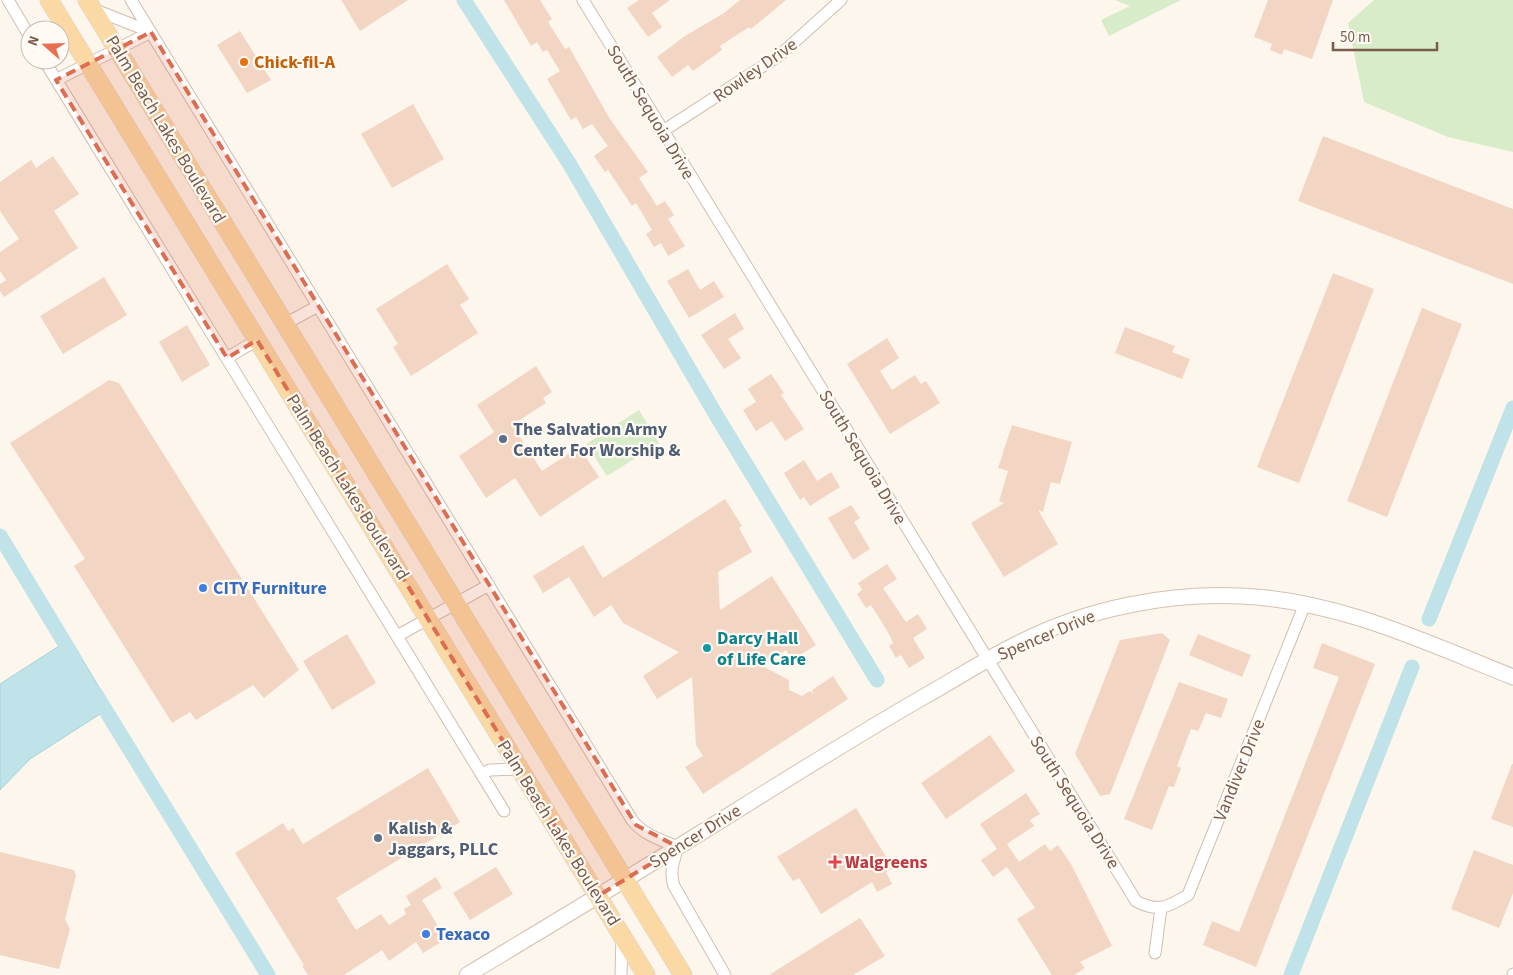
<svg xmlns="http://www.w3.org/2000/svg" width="1513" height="975" viewBox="0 0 1513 975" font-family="'Source Sans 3',sans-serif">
	<rect width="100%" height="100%" fill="#fdf6ec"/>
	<path fill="#d8ecc9" d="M1115,0H1181L1109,36L1101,20L1130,6Z
		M1374,0H1513V152L1448,137L1364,102L1348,23Z
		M639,410L659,443L607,476L586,444Z"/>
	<path fill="#bfe3e8" stroke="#a5d3da" d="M70,639L111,707L30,759L0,790V684Z"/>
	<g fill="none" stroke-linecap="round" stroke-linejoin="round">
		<path stroke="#bfe3e8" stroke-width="15" d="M464,0L569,163L719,420L877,680
			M0,536L75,660
			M1429,619L1513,408
			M95,693L268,975
			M1291,975L1412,667"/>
	</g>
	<path fill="#f3d5c3" d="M341,0H408L360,31Z
		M504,0H540L552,19L548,22L565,49L569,47L610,119L648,172L639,178L657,206L665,201L674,215L668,219L685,246L668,256L661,243L654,247L646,234L652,230L636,203L632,206L608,170L605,172L594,156L608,146L592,124L583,129L576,117L571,120L547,79L560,71L547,50L543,52L537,42L531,46Z
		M639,0H670L652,13L662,27L648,37L627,8Z
		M740,0H786L751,29L749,27L720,46L722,50L693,71L688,65L672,77L657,57L685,36L724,13Z
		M1268,0H1333L1312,59L1284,49L1282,55L1270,50L1272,44L1254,37Z
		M240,31L271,80L247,93L217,45Z
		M413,104L444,159L392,188L361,134Z
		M1323,136L1513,209V284L1298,201Z
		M53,156L79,194L54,211L78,248L4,297L0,291V284L6,280L0,271V252L19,239L0,211V182L31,160L36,168Z
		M447,264L469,299L460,305L478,333L411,376L393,347L398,344L376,309Z
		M688,269L700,290L714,281L724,297L689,318L667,281Z
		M1333,273L1374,289L1299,483L1257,467Z
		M104,277L127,315L63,354L40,316Z
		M1422,308L1462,324L1387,517L1347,501Z
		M735,313L744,329L728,339L741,358L724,369L701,335Z
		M187,325L210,365L182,382L159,342Z
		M1125,327L1175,346L1172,352L1190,359L1182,379L1115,353Z
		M887,338L899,358L880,371L892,390L915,375L921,384L926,381L940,403L890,434L847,364Z
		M536,366L552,392L543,398L546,403L512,425L542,471L579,447L599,477L540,517L515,478L486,498L459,456L494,432L477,405Z
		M771,374L784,393L781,395L804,429L785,441L772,421L756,431L743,410L756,402L748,389Z
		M109,380L119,383L299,670L264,698L253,685L196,720L190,712L172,723L74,566L85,559L10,443Z
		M1012,425L1072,442L1060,484L1051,482L1043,512L1038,510L1058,544L1004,577L971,523L1004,503L999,501L1008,471L998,468Z
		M804,460L817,481L831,472L840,487L810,506L804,497L800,500L784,473Z
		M725,499L742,526L739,528L752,552L718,572L720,610L772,576L816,645L792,660L786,650L762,666L789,680V690L802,696L810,691L814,694L812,690L833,676L848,699L703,794L685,767L703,756L696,745L692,677L657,699L643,676L679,652L623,623L611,605L594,617L569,577L543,593L533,576L583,545L603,578Z
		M851,505L860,518L854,522L870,549L853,560L828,518Z
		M887,564L897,579L883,588L906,622L918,614L927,629L913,638L925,658L909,668L901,655L896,658L889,646L893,643L888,632L871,605L866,608L857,594L862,590L858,583Z
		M1162,633L1170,640L1110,794L1100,796L1075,754L1120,640Z
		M347,634L376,683L332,710L303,661Z
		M1198,634L1251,655L1242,677L1189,655Z
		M1322,643L1375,664L1256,967L1203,945L1212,921L1239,932L1258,884L1339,677L1313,668Z
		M1179,682L1228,699L1221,718L1206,713L1198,731L1191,729L1177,766L1181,768L1174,787L1169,786L1152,830L1124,819Z
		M990,735L1015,771L946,819L921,783Z
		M1512,764H1513V827L1491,819Z
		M428,768L460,822L336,898L356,930L381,914L389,925L406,914L404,909L411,905L406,896L436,877L442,888L422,900L446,939L423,953L416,942L389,961L382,950L344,975H308L302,966L304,965L235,853L283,823L288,831L293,828L303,844Z
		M1026,793L1040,814L1030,820L1034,826L1007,844L1019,862L1045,844L1050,851L1058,845L1071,864L1112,946L1080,962L1085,968L1074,975H1052L1017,919L1035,908L1007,867L993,877L981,860L997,849L980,824Z
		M856,808L893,868L886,872L892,884L877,892L872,882L821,914L799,878L793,881L777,857Z
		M1474,850L1513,865V893L1499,928L1451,909Z
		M0,852L74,870L76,876L65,919L70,929L59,969L0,955Z
		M496,867L513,894L470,920L453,893Z
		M860,918L885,956L853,975H769Z"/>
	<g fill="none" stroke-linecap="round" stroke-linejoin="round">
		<g stroke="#d1beb0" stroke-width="13">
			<path id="street" d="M8,0L30,37
				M131,0L632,820C643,835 662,840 678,847C674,860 669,872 674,886L725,975
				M583,0L1136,901C1158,913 1168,907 1188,895L1305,604
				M93,9L151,32
				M44,60L504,811
				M56,80L151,32
				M663,131L780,55L841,0
				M285,324L318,306
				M227,358L257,340
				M397,636L489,585
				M481,774L490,770L520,769
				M1155,953L1161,908
				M621,975L622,936
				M1513,975V974"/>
		</g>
		<g stroke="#d6c0b0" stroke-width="17">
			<path id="secondary" d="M467,975C555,922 644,869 731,814C795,774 859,734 925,696C957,678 988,658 1021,642C1089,608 1166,593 1241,596C1337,600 1425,642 1513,677"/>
		</g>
		<g stroke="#dad1cd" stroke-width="19">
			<path id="primary" d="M49,0L646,975
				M87,0L683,975"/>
		</g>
		<use href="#street" stroke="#fff" stroke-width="11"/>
		<use href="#secondary" stroke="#fff" stroke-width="15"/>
		<use href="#primary" stroke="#fbd9a5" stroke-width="18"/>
	</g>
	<path fill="#dc6d51" fill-opacity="0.2" stroke="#dc6d51" stroke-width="4" stroke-dasharray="10 6" stroke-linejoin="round" d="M151,32L636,825L678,847L598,896L257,340L227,358L56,80Z"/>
	<circle fill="#e8710a" stroke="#fffaf3" stroke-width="2" cx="244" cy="62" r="5"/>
	<g fill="#5c6f8a" stroke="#fffaf3" stroke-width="2">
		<circle cx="503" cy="439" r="5"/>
		<circle cx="378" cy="838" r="5"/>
	</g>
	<g fill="#3f7fe0" stroke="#fffaf3" stroke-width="2">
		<circle cx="203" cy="588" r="5"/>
		<circle cx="426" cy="934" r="5"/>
	</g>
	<circle fill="#0f9aa8" stroke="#fffaf3" stroke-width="2" cx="707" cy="648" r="5"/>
	<path fill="#e0444e" stroke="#fffaf3" stroke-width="2" d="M832.5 854.5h5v5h5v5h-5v5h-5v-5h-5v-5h5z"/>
	<g text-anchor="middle" stroke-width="4.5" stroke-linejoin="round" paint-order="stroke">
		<g font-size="18" font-weight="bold" fill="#c56008" stroke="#fffaf3" text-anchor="start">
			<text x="254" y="68">Chick-fil-A</text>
		</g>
		<g font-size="18" fill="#7a5c4d" stroke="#fffaf3">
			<text transform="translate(755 70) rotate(-35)" y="6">Rowley Drive</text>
			<text transform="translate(651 112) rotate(59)" y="6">South Sequoia Drive</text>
			<text transform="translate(166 129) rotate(59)" y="6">Palm Beach Lakes Boulevard</text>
			<text transform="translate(863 457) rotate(59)" y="6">South Sequoia Drive</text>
			<text transform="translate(348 487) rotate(58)" y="6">Palm Beach Lakes Boulevard</text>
			<text transform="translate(1046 635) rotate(-23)" y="6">Spencer Drive</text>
			<text transform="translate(1239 770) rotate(-68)" y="6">Vandiver Drive</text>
			<text transform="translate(1075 802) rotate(58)" y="6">South Sequoia Drive</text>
			<text transform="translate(559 833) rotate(58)" y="6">Palm Beach Lakes Boulevard</text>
			<text transform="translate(695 836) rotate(-32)" y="6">Spencer Drive</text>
		</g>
		<g font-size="18" font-weight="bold" fill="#4e5e75" stroke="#fffaf3" text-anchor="start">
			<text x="513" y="435">The Salvation Army<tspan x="513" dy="21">Center For Worship &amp;</tspan></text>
			<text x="388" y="834">Kalish &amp;<tspan x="388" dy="21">Jaggars, PLLC</tspan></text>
		</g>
		<g font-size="18" font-weight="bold" fill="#366cbe" stroke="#fffaf3" text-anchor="start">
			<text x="213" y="594">CITY Furniture</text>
			<text x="436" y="940">Texaco</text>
		</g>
		<g font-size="18" font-weight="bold" fill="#0d838f" stroke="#fffaf3" text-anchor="start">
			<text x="717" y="644">Darcy Hall<tspan x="717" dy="21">of Life Care</tspan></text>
		</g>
		<g font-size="18" font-weight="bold" fill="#be3a42" stroke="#fffaf3" text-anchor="start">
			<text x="845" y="868">Walgreens</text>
		</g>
	</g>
	<g transform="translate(45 45) rotate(290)"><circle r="24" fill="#fffaf3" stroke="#cabbb1"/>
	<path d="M0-4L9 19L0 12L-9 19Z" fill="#e76f51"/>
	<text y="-8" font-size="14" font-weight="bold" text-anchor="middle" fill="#7a5c4d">N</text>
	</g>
	<path d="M1333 42v8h104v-8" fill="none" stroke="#7a5c4d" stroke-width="2.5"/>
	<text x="1340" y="42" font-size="15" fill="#7a5c4d" stroke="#fffaf3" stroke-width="4" paint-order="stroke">50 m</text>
</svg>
